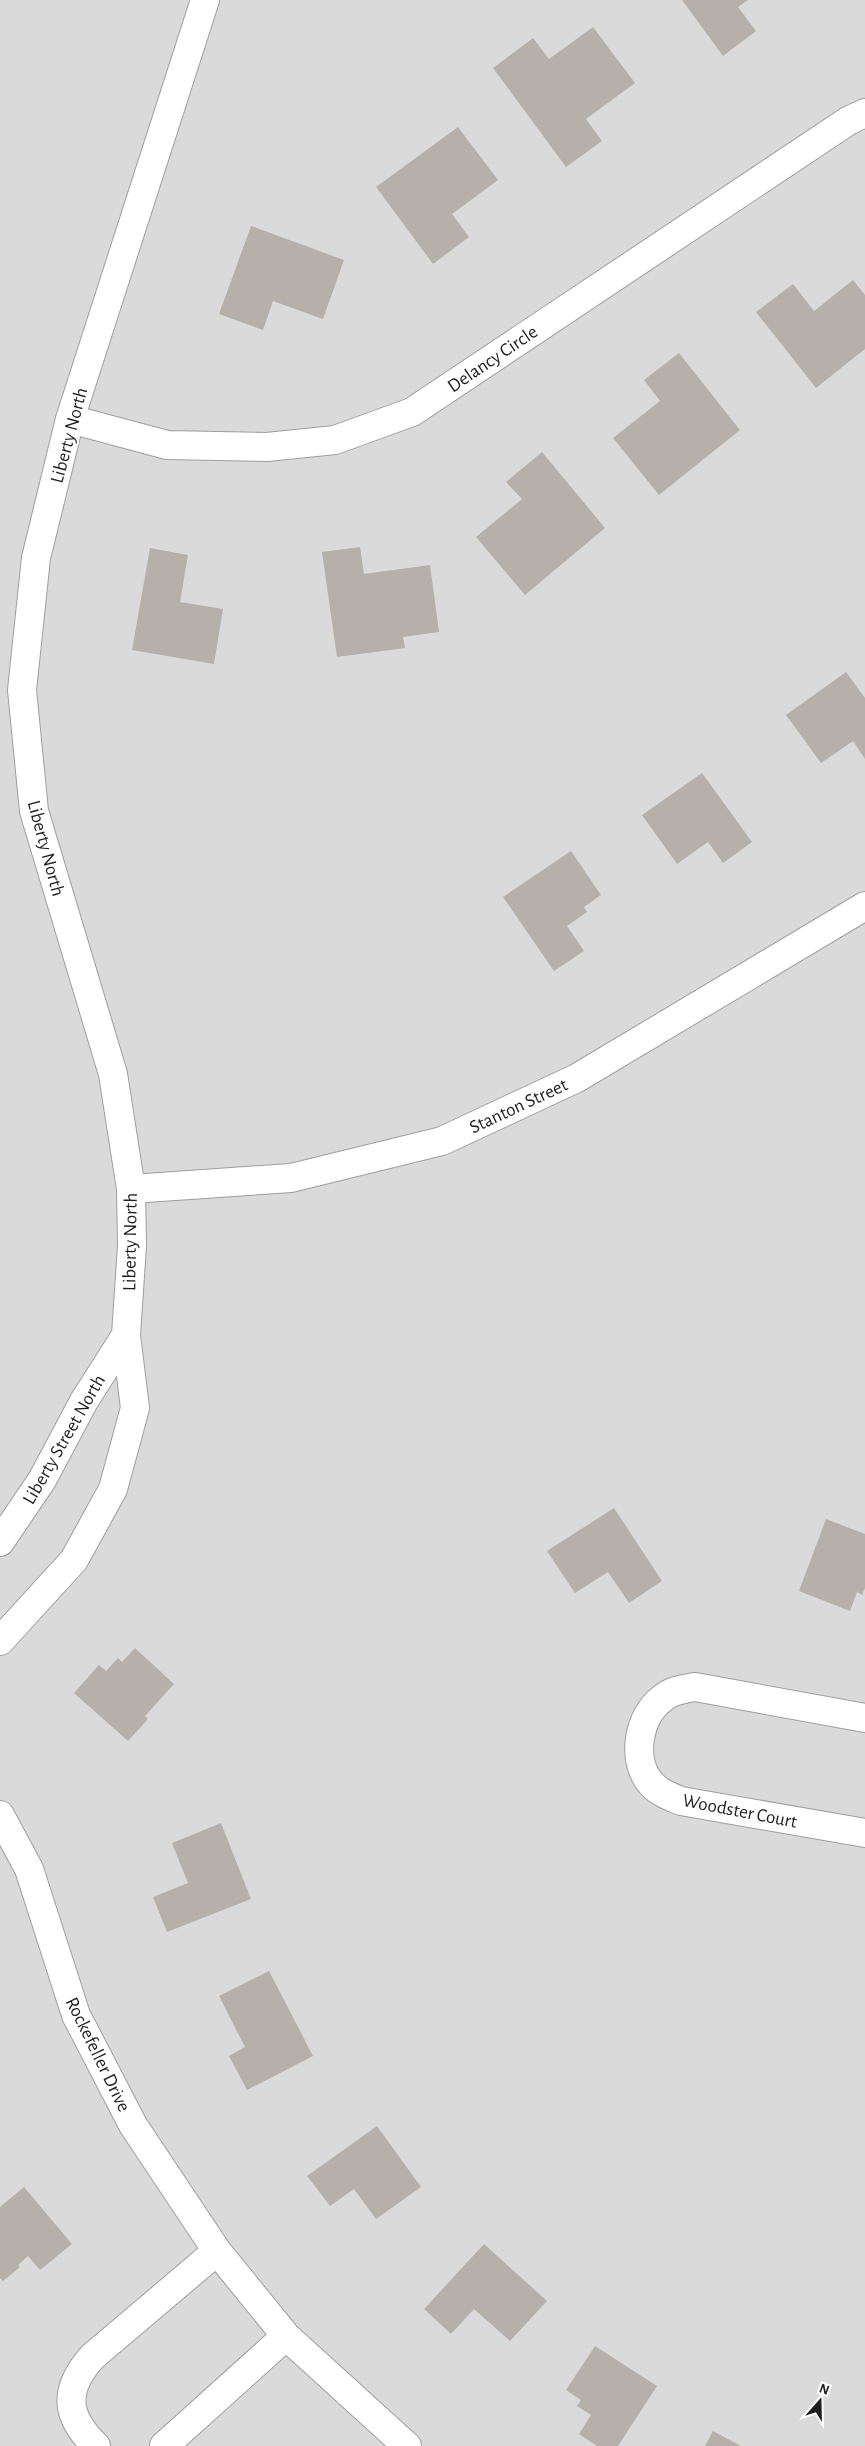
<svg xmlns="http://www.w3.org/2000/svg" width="865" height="2446" viewBox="0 0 865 2446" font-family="'Alegreya Sans',sans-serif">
	<rect width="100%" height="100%" fill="#edebe4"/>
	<path fill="#dbdada" d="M0,0H865V2446H0Z"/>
	<path fill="#b5b1aa" d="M682,0H748L738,7L756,31L723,56Z
		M593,27L635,83L586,119L602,141L566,167L493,68L533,38L549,59Z
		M458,127L498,180L452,214L469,237L433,264L376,187Z
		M251,226L344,260L323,319L273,301L263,330L219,314Z
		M853,280L865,295V349L816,388L756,312L793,284L814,311Z
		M679,353L740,430L659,495L613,438L660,401L644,380Z
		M542,452L605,528L525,595L476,537L522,499L506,482Z
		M360,547L364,574L430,565L439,632L403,637L405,648L337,657L322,552Z
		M150,548L188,555L180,602L223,609L214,664L132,650Z
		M846,672L865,698V759L853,741L821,763L786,715Z
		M702,773L752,842L723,863L708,842L677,864L642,815Z
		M571,851L601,895L584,907L587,912L567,926L584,951L554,971L503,897Z
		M614,1508L662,1581L629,1603L608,1572L575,1593L547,1551Z
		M826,1519L865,1534V1588L862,1595L857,1592L850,1611L799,1591Z
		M135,1648L174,1684L145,1716L148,1719L128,1741L74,1693L99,1665L106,1671L118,1658L122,1662Z
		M221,1823L251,1899L167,1932L153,1897L188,1883L172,1843Z
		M269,1971L313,2056L247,2090L229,2056L245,2047L219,1996Z
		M377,2126L421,2187L376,2219L354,2189L330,2206L307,2176Z
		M24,2187L72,2244L40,2270L28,2256L18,2265L20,2267L3,2281L0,2278V2207Z
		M484,2244L547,2301L510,2341L474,2309L451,2334L424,2309Z
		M595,2346L657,2386L618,2446H597L579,2434L591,2415L577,2406L581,2400L566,2390Z
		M713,2431L741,2446H705Z"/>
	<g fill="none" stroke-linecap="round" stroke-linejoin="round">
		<g stroke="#9e9e9e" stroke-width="30">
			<path id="street" d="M70,419L167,445L267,447L335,440L412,412L848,121L865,113
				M131,1189L291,1178L442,1141L577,1078L865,906
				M0,1542L42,1480L84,1401L126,1335
				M0,1641L74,1560L113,1489L135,1408L126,1335L132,1246L131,1189L113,1074L34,811L22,690L36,558L70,419L205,0
				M865,1718L695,1687C684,1689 672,1690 663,1698C639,1715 631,1757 649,1781C657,1792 669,1796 681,1801L865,1833
				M0,1815L29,1869L76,2015L133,2125L217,2251L286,2336L407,2446
				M96,2446C65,2416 63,2390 92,2357L217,2251
				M164,2446L286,2336"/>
		</g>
		<use href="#street" stroke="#fff" stroke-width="28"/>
	</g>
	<g text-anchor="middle" stroke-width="4" stroke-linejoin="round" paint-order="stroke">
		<g font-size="19" fill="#1d1d1d" stroke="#fff">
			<text transform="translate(492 358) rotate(-34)" y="7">Delancy Circle</text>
			<text transform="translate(68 435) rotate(-75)" y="7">Liberty North</text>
			<text transform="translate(47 848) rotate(75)" y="7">Liberty North</text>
			<text transform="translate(518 1105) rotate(-25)" y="7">Stanton Street</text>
			<text transform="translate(129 1242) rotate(-89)" y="7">Liberty North</text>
			<text transform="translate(63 1439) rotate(-60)" y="7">Liberty Street North</text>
			<text transform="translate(740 1810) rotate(11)" y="7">Woodster Court</text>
			<text transform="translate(99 2054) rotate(64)" y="7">Rockefeller Drive</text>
		</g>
	</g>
	<g transform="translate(820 2401) rotate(20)" stroke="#ffffff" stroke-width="4" paint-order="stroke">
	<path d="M0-4L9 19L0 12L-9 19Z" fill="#1d1d1d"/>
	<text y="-8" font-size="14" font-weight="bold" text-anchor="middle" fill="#1d1d1d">N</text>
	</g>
</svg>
